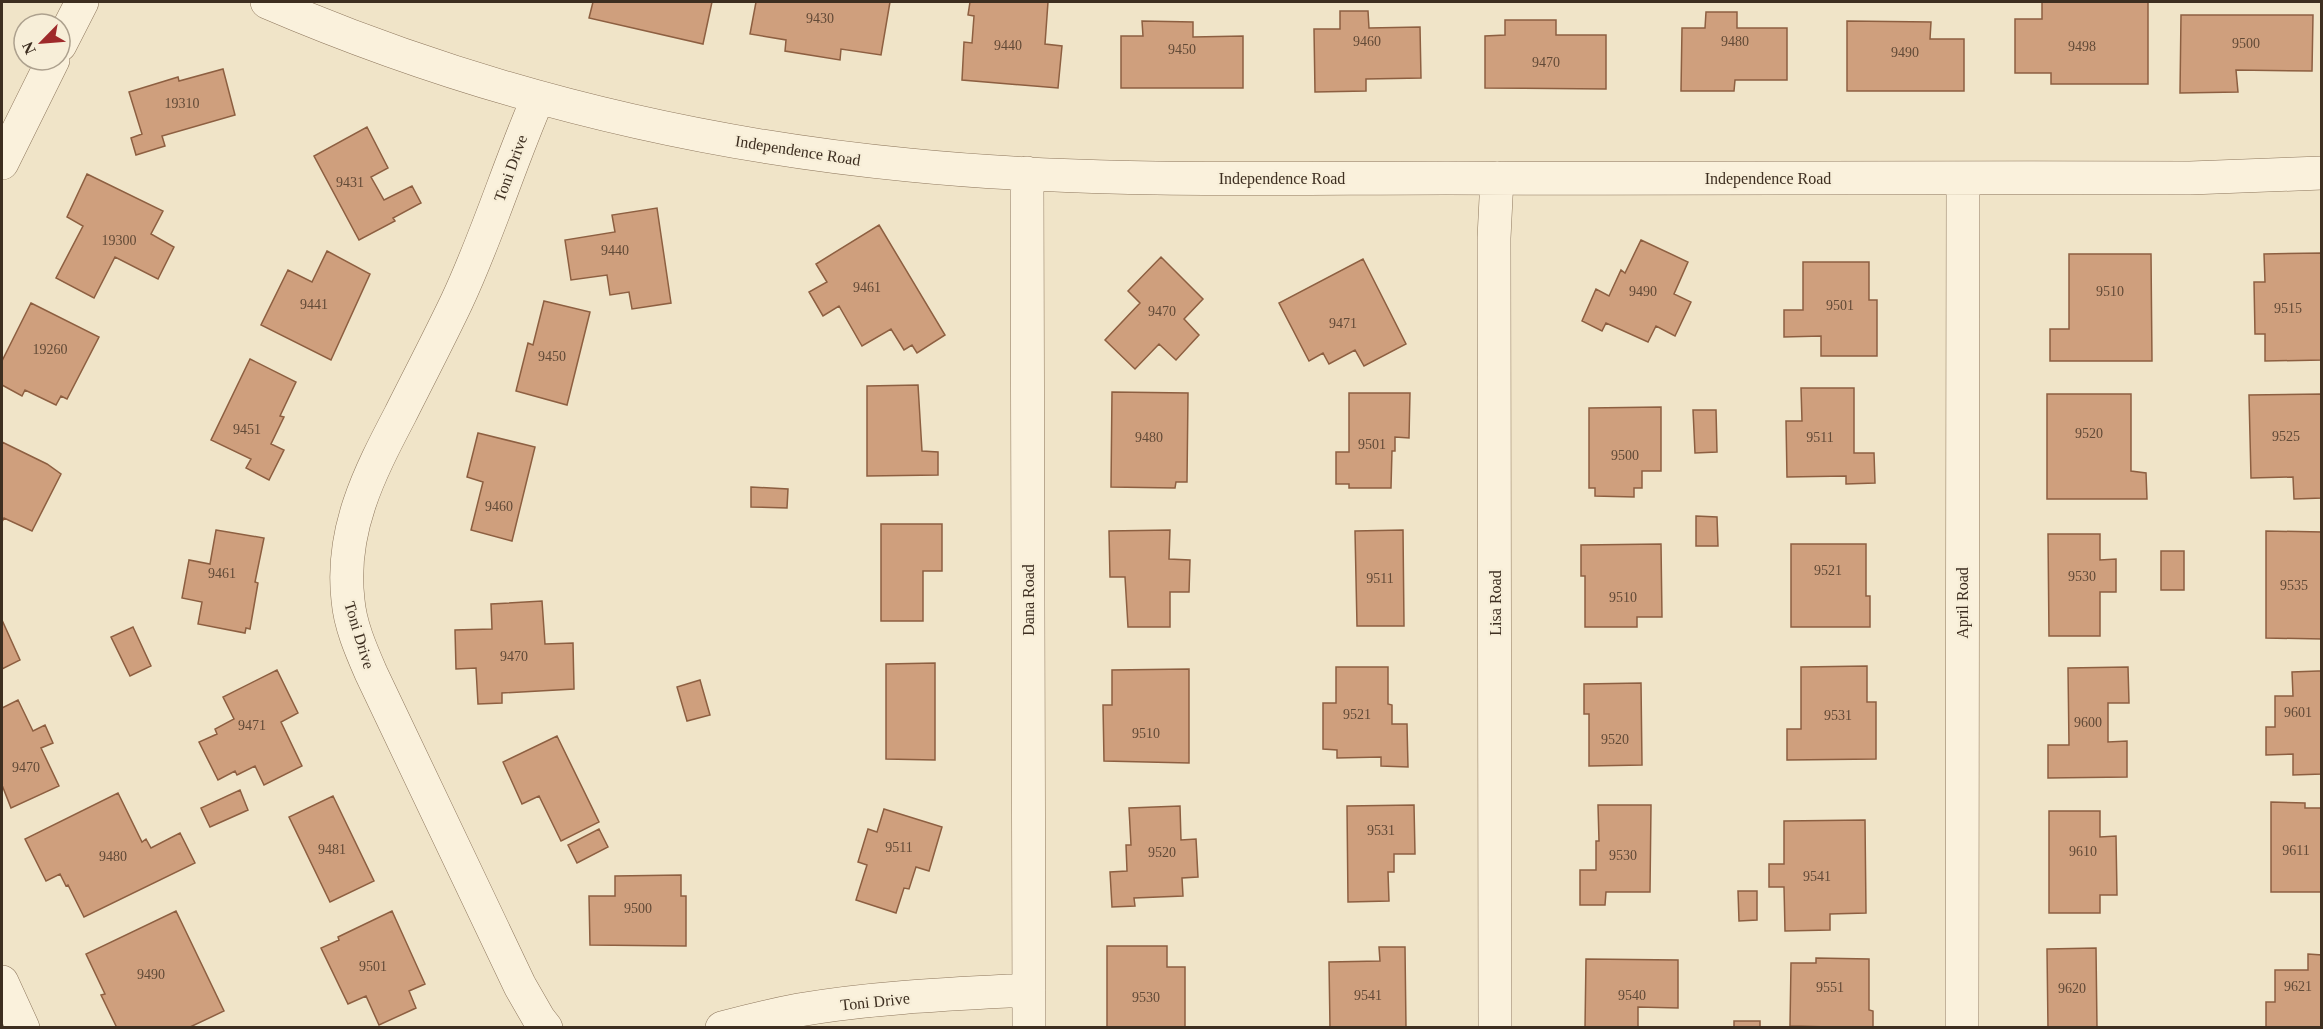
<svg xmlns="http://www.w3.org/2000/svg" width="2323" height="1029" viewBox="0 0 2323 1029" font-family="'Times New Roman',serif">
	<rect width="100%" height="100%" fill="#f0e4c8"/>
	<path fill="#cf9f7d" stroke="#8d5f41" stroke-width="1.5" d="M593,2H712L703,44L589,18Z
		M756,2H890L881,55L841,49L840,60L785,51L786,40L750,34Z
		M970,2H1048L1045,44L1062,46L1058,88L962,80L964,42L972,43L974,16L968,15Z
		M2042,2H2148V84H2051V73H2015V19H2042Z
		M1340,11H1368L1369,28L1420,27L1421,78L1366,79V91L1315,92L1314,29H1340Z
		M1706,12H1737V28H1787V80H1735L1734,91H1681L1682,28H1705Z
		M2181,15H2313L2312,71L2236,70L2238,92L2180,93Z
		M1505,20H1556V35H1606V89L1485,88V36L1505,35Z
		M1142,21L1193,22V37L1243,36V88H1121V36H1143Z
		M1847,21L1931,22L1930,39H1964V91H1847Z
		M223,69L235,115L162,136L165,146L136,155L131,138L142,134L129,92L178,77L179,81Z
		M367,127L388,168L371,177L384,200L412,186L421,203L393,218L395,221L359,240L314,156Z
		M87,174L163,211L151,234L174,247L158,279L115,257L94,298L56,278L83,226L67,217Z
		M657,208L671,303L632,309L629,292L610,295L607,275L571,280L565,240L615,232L612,215Z
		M879,225L945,335L917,353L912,345L904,350L891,329L862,346L839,306L823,316L809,292L827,282L816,264Z
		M1641,240L1688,262L1674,294L1691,302L1675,336L1656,326L1648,342L1606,323L1602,331L1582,321L1596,289L1609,296L1621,270L1625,273Z
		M327,251L370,274L331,360L261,325L288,270L312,282Z
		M2322,253V360L2265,361V334H2255L2254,282H2265L2264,254Z
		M2069,254H2151L2152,361H2050V329H2069Z
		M1161,257L1203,299L1184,319L1199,335L1176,360L1159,344L1135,369L1105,340L1140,303L1128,291Z
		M1363,259L1406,344L1364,366L1355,350L1329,364L1323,353L1309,361L1279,303Z
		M1803,262H1869V300H1877V356H1821V336L1784,337V310H1803Z
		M544,301L590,312L567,405L516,391L528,343L533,345Z
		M31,303L99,337L67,399L61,396L56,405L25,390L22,396L2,385V361Z
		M250,359L296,382L280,416L284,417L271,444L284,450L269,480L246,468L251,459L211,440Z
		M918,385L922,451L938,452V475L867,476V386Z
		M1801,388H1854V453H1874L1875,483L1846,484V476L1787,477L1786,421H1802Z
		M1112,392L1188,393L1187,482H1176L1175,488L1111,487Z
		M1349,393H1410L1409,438L1395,437V451H1392L1391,488H1349V484H1336V452H1349Z
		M2047,394H2131V471L2146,473L2147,499H2047Z
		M2322,394V498L2294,499L2293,477L2251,478L2249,395Z
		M1661,407V471H1642V488H1634V497L1595,496V488H1589V408Z
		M1693,410H1716L1717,452L1695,453Z
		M478,433L535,447L512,541L471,530L483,482L467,477Z
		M2,442L47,464L61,474L32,531L4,518L2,522Z
		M751,487L788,489L787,508L751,507Z
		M1696,516L1717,517L1718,546H1696Z
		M881,524H942V571H923V621H881Z
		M216,530L264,538L255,582L258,583L250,629L246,628L245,633L198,624L202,602L182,598L189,560L210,564Z
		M1170,530L1169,559L1190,560L1189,592H1170V627H1128L1125,577H1110L1109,531Z
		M1403,530L1404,626H1357L1355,531Z
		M2266,531L2322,532V639L2266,638Z
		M2048,534H2100V560L2116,559V592H2100V636H2049Z
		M1661,544L1662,617H1637V627H1585V576H1581V545Z
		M1791,544H1866V596H1870V627H1791Z
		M2161,551H2184V590H2161Z
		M542,601L545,644L573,643L574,689L502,693V703L478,704L476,668L456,669L455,630L492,629L491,604Z
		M2,620L20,660L2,669Z
		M133,627L151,666L130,676L111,637Z
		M935,663V760L886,759V664Z
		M1867,666V702H1876V759L1787,760V729H1801V667Z
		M1336,667H1388V704L1392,705V724H1407L1408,767L1381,766V757L1337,758V750L1323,749V703H1336Z
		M2128,667L2129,703H2108V742L2127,741V777L2048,778V745H2069L2068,668Z
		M1189,669V763L1104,761L1103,705H1112V670Z
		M277,670L298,713L281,722L302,766L264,785L255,766L237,775L235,771L218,780L199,742L217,734L215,729L234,719L223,697Z
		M2318,671H2322V774L2293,775V754L2266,755V727H2275V696H2293L2292,672Z
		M700,680L710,715L687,721L677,687Z
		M1641,683L1642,765L1589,766V714H1584V684Z
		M18,700L33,731L45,725L53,743L41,748L59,786L11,808L2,785V708Z
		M557,736L599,822L561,841L539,796L522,804L503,762Z
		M240,790L248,810L210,827L201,808Z
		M118,793L142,842L146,839L151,848L180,833L195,863L84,917L68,885L66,886L60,874L46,881L25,839Z
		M333,796L374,881L330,902L289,817Z
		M2271,802L2305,803V808H2322V892H2271Z
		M1414,805L1415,854H1394V872H1388L1389,901L1348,902L1347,806Z
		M1598,805H1651L1650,892H1606L1605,905H1580V870H1596V841H1599Z
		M1180,806L1181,840L1196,839L1198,877L1182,878L1183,896L1134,898L1135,906L1112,907L1110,872L1127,871L1126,845H1131L1129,808Z
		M884,809L942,827L929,871L916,867L909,889L904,888L896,913L856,900L867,865L858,862L868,829L877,832Z
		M2049,811H2100V837L2116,836L2117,895H2100V913H2049Z
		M1865,820L1866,913L1830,914V930L1785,931L1784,887H1769V864H1784V821Z
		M599,829L608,847L577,863L568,845Z
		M681,875V896H686V946L590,945L589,896H615V876Z
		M1738,891H1757V920L1739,921Z
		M176,911L224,1011L188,1028H117L101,995L105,994L86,954Z
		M392,911L425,984L409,991L416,1008L379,1025L366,996L348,1004L321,948L339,940L338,937Z
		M1107,946H1167V967H1185V1028H1107Z
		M1379,947H1405L1406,1028H1330L1329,962L1380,961Z
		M2096,948L2097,1028H2048L2047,949Z
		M2308,954L2322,955V1028H2266V1002H2275V970H2308Z
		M1816,958L1869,959V1010L1873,1011V1028L1790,1026L1791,963H1816Z
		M1586,959L1678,960V1008L1638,1007V1028H1585Z
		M1734,1021H1760V1028H1734Z"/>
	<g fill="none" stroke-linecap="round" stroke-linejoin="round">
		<g stroke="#8d765c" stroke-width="34">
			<path id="street" d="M267,2C470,89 688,144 909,165C1087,183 1267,178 1446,178C1694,179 1942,177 2190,178L2322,173
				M60,45L82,2
				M538,98C509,165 488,235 457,301C439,339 419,377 400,415C369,474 340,531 348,600C350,625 361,650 371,673L520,986L539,1019L546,1028
				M2,163L53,60
				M1027,173L1029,1028
				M2,982L23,1028
				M722,1028C748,1021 773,1015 799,1010C875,997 952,994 1029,990
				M1495,1028L1494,238L1497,178
				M1962,1028L1963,178"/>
		</g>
		<use href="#street" stroke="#faf1dc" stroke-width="33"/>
	</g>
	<g text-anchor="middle" stroke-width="4.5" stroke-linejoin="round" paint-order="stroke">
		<g font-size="14" fill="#624a37">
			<text x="820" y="23">9430</text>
			<text x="1367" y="46">9460</text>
			<text x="1735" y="46">9480</text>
			<text x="2246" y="48">9500</text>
			<text x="1008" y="50">9440</text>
			<text x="2082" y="51">9498</text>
			<text x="1182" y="54">9450</text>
			<text x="1905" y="57">9490</text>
			<text x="1546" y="67">9470</text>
			<text x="182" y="108">19310</text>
			<text x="350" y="187">9431</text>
			<text x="119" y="245">19300</text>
			<text x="615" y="255">9440</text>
			<text x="867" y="292">9461</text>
			<text x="1643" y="296">9490</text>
			<text x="2110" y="296">9510</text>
			<text x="314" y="309">9441</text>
			<text x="1840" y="310">9501</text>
			<text x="2288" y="313">9515</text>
			<text x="1162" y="316">9470</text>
			<text x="1343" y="328">9471</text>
			<text x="50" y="354">19260</text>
			<text x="552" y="361">9450</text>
			<text x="247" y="434">9451</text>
			<text x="2089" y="438">9520</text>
			<text x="2286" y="441">9525</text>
			<text x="1149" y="442">9480</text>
			<text x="1820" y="442">9511</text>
			<text x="1372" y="449">9501</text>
			<text x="1625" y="460">9500</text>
			<text x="499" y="511">9460</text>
			<text x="1828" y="575">9521</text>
			<text x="222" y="578">9461</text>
			<text x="2082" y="581">9530</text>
			<text x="1380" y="583">9511</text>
			<text x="2294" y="590">9535</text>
			<text x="1623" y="602">9510</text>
			<text x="514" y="661">9470</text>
			<text x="2298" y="717">9601</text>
			<text x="1357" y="719">9521</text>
			<text x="1838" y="720">9531</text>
			<text x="2088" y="727">9600</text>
			<text x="252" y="730">9471</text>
			<text x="1146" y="738">9510</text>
			<text x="1615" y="744">9520</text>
			<text x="26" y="772">9470</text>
			<text x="1381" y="835">9531</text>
			<text x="899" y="852">9511</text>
			<text x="332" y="854">9481</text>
			<text x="2296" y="855">9611</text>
			<text x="2083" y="856">9610</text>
			<text x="1162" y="857">9520</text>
			<text x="1623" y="860">9530</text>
			<text x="113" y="861">9480</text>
			<text x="1817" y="881">9541</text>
			<text x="638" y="913">9500</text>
			<text x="373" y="971">9501</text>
			<text x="151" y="979">9490</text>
			<text x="2298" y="991">9621</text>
			<text x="1830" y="992">9551</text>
			<text x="2072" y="993">9620</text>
			<text x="1368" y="1000">9541</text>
			<text x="1632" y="1000">9540</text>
			<text x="1146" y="1002">9530</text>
		</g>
		<g font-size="16" fill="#3d2e20" stroke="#f7eed8">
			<text transform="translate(798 150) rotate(9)" y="6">Independence Road</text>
			<text transform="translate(510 168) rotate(-70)" y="6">Toni Drive</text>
			<text x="1282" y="184">Independence Road</text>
			<text x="1768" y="184">Independence Road</text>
			<text transform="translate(1028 600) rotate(-90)" y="6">Dana Road</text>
			<text transform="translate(1495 603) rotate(-90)" y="6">Lisa Road</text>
			<text transform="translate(1962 603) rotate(-90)" y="6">April Road</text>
			<text transform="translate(360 635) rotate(73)" y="6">Toni Drive</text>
			<text transform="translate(875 1001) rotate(-6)" y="6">Toni Drive</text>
		</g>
	</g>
	<rect width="2323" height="1029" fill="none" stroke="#3d2e20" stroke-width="6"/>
	<g transform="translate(42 42) rotate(245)"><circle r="28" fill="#f7eed8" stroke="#ada18e" stroke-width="1.5"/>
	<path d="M0-4.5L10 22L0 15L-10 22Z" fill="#9e2a2b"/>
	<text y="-9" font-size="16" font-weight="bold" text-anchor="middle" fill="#3d2e20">N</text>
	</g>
</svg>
